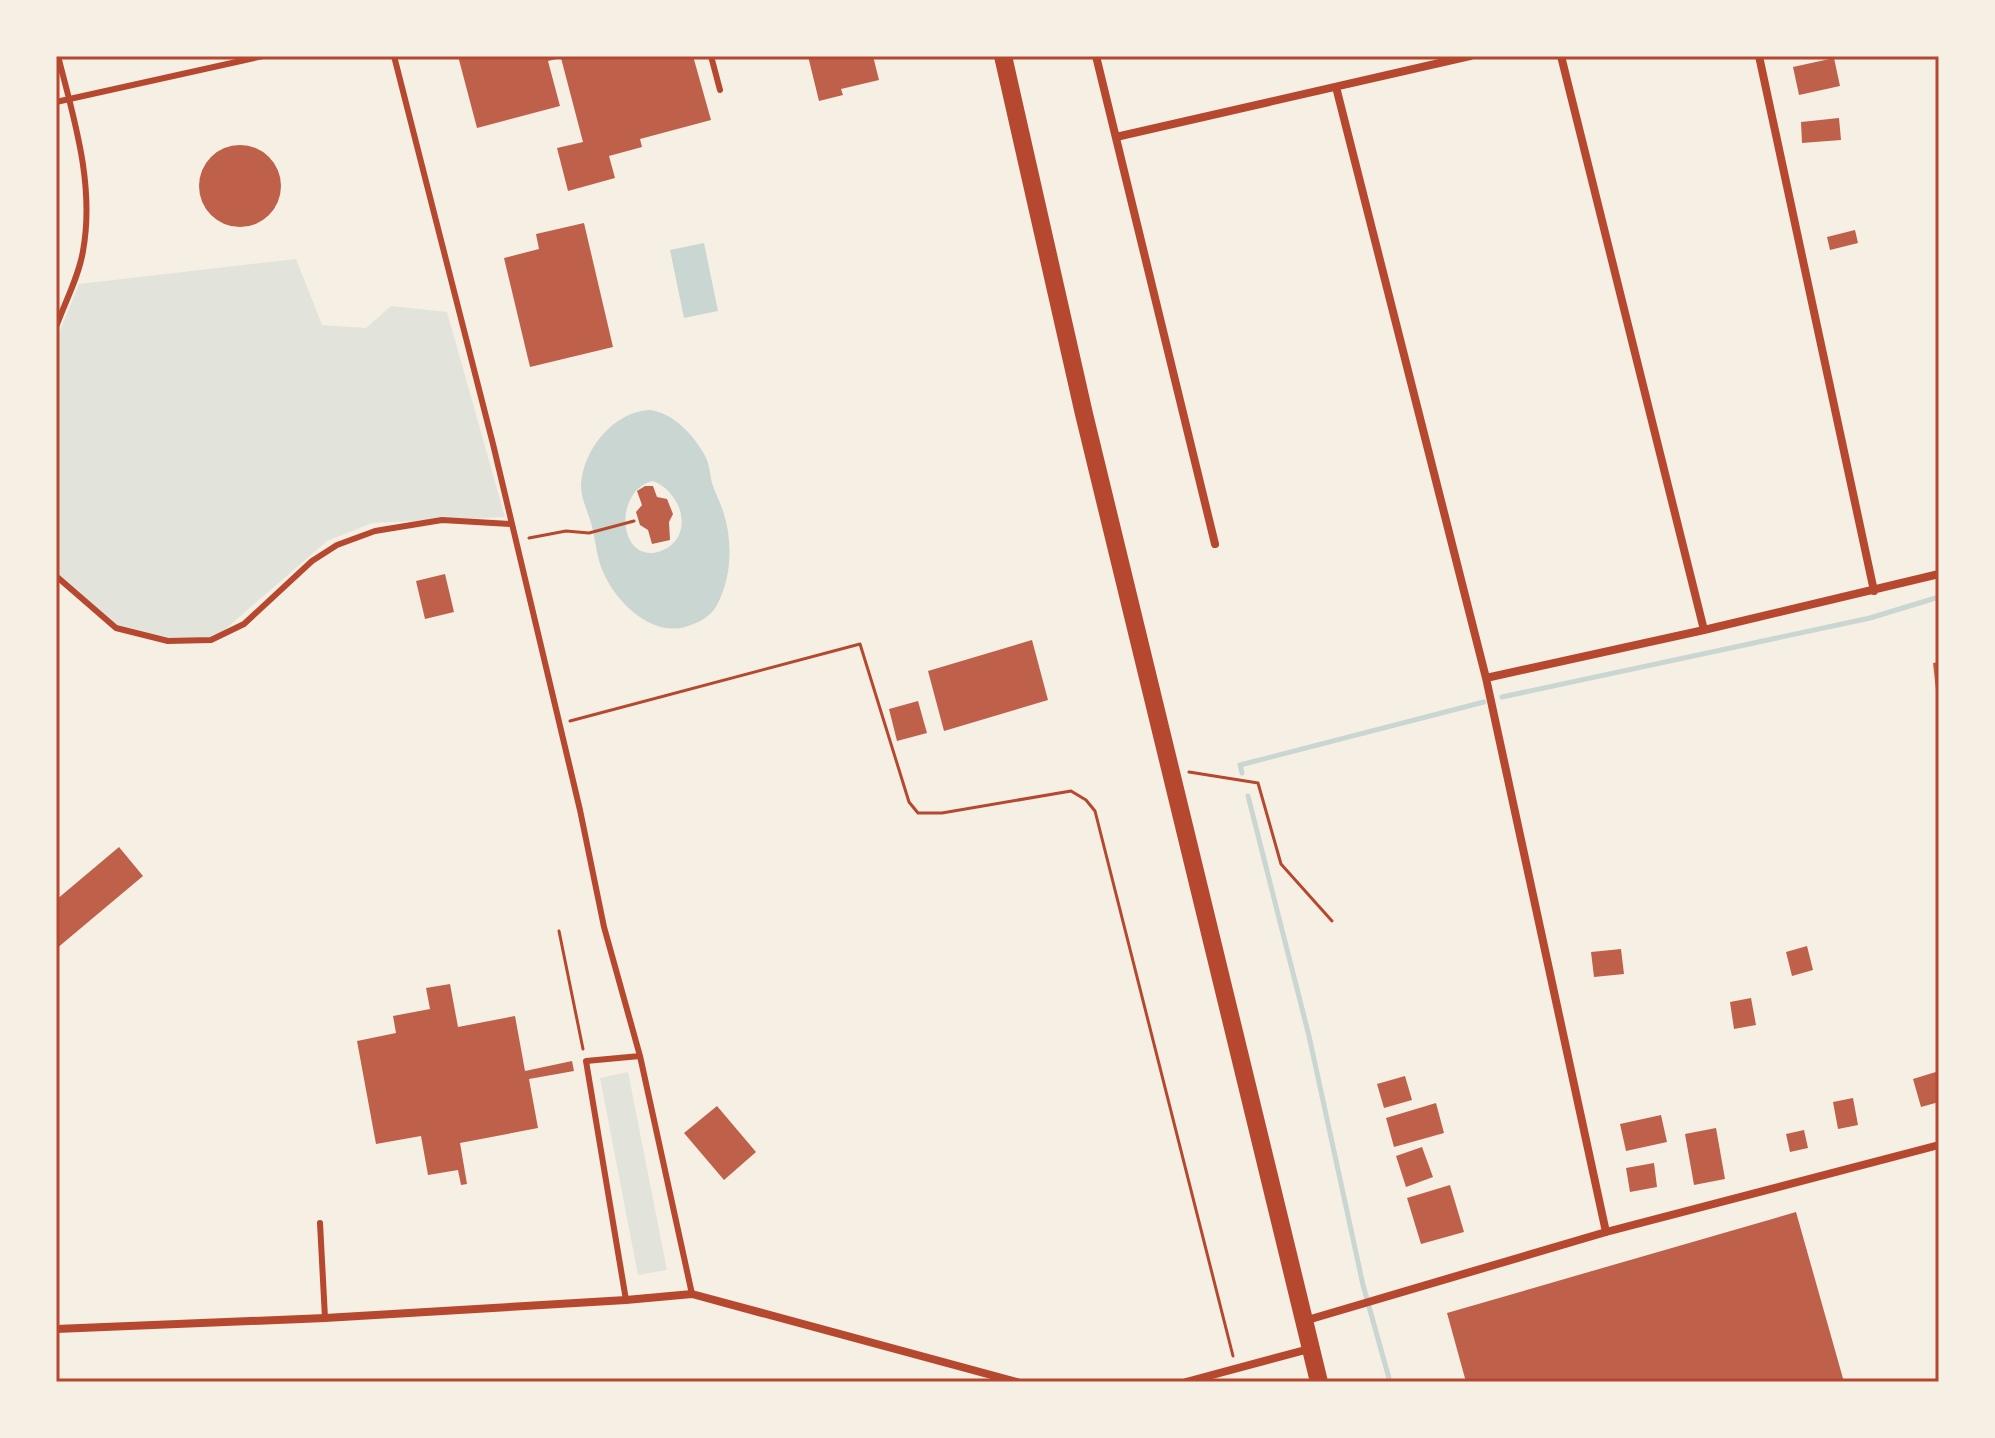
<svg xmlns="http://www.w3.org/2000/svg" width="1995" height="1438" viewBox="0 0 1995 1438" font-family="'Titillium Web',sans-serif">
	<rect width="100%" height="100%" fill="#f6efe4"/>
	<path fill="#e2e4dc" d="M296,259L322,325L366,328L391,306L447,312L505,517L372,523L327,541L215,638L168,641L116,628L56,577V340L79,284Z
		M628,1072L667,1270L638,1275L600,1078Z"/>
	<path fill="#c9d6d2" fill-rule="evenodd" d="M704,243L718,311L684,318L670,250Z
		M649,410C672,412 693,434 704,454C709,462 710,473 712,483C715,492 720,502 723,511C733,541 732,577 717,605C710,617 700,622 688,626C655,638 620,606 606,578C597,562 596,543 592,526C588,512 581,499 581,485C583,449 614,412 649,410ZM653,481C674,489 689,516 678,537C674,544 666,550 658,552C617,562 614,489 653,481Z"/>
	<g fill="none" stroke-linecap="round" stroke-linejoin="round">
		<path stroke="#c9d6d2" stroke-width="5" d="M1502,697L1870,618L1939,597
			M1242,773L1240,765L1484,702
			M1248,796L1309,1036L1363,1285L1390,1382"/>
	</g>
	<path fill="#bf614a" d="M458,56H693L711,120L640,139L642,147L609,156L615,178L568,191L557,148L583,142L561,58L548,61L560,106L477,128Z
		M808,56H873L879,80L841,89L843,95L819,101Z
		M1834,58L1840,86L1799,95L1793,67Z
		M1839,118L1841,140L1802,143L1801,122Z
		M199 186a41 41 0 1 1 82 0a41 41 0 1 1-82 0Z
		M584,223L613,347L530,367L504,258L539,249L536,234Z
		M1855,230L1858,243L1830,250L1827,237Z
		M645,486H653L657,497L667,499L673,514L669,522L670,540L652,544L648,530L640,525L636,512L642,505L637,491Z
		M445,574L454,612L425,619L416,581Z
		M1032,640L1048,700L944,731L928,671Z
		M1939,662V689L1936,690L1933,663Z
		M918,701L927,733L897,741L889,709Z
		M119,847L143,876L56,949V900Z
		M1807,946L1813,970L1792,976L1786,952Z
		M1621,949L1624,974L1594,977L1591,952Z
		M450,984L458,1027L515,1016L525,1071L572,1061L574,1071L529,1079L538,1128L460,1143L467,1184L461,1185L458,1170L428,1175L421,1136L376,1144L357,1041L396,1033L393,1016L430,1009L426,988Z
		M1751,998L1756,1025L1734,1029L1730,1002Z
		M1939,1071V1102L1921,1107L1913,1079Z
		M1405,1076L1412,1100L1384,1108L1377,1084Z
		M1853,1098L1858,1125L1838,1129L1833,1102Z
		M1436,1103L1444,1133L1394,1147L1386,1118Z
		M717,1106L756,1152L724,1180L684,1133Z
		M1661,1115L1667,1142L1626,1151L1620,1124Z
		M1716,1128L1725,1179L1694,1185L1685,1134Z
		M1804,1130L1808,1148L1790,1152L1786,1134Z
		M1422,1147L1433,1177L1406,1187L1396,1156Z
		M1654,1163L1657,1187L1630,1192L1626,1168Z
		M1450,1185L1464,1232L1421,1244L1407,1198Z
		M1796,1212L1844,1382H1466L1447,1313Z"/>
	<g fill="none" stroke-linecap="round" stroke-linejoin="round">
		<path stroke="#b5482f" stroke-width="3" d="M529,538L566,531L589,533L634,521
			M570,721L860,644L909,802L918,813H942L1071,791L1086,800L1095,811L1233,1356
			M1189,772L1258,783L1281,864L1332,921
			M559,931L583,1049"/>
		<path stroke="#b5482f" stroke-width="6" d="M394,56L493,444L580,810L604,927L640,1056L692,1294
			M711,56L720,90
			M56,102L263,56
			M56,327C65,302 79,276 83,251C95,185 74,119 58,56
			M56,576L116,628L168,641L211,640L244,624L312,561L337,545L375,531L442,520L511,524
			M320,1223L325,1318
			M626,1300L586,1061L640,1056"/>
		<path stroke="#b5482f" stroke-width="8" d="M1096,56L1215,544
			M1561,56L1704,630
			M1759,56L1874,591
			M1336,87L1486,678L1606,1232
			M1116,137L1470,56
			M1486,678L1704,630L1939,574
			M1304,1321L1606,1232L1939,1145
			M56,1329L325,1318L626,1300L692,1294L1017,1382
			M1186,1382L1309,1349"/>
		<path stroke="#b5482f" stroke-width="18" d="M1003,56L1084,414L1319,1382"/>
	</g>
	<rect width="1995" height="1438" fill="none" stroke="#f6efe4" stroke-width="116"/>
	<rect x="58" y="58" width="1879" height="1322" fill="none" stroke="#b5482f" stroke-width="3"/>
</svg>
